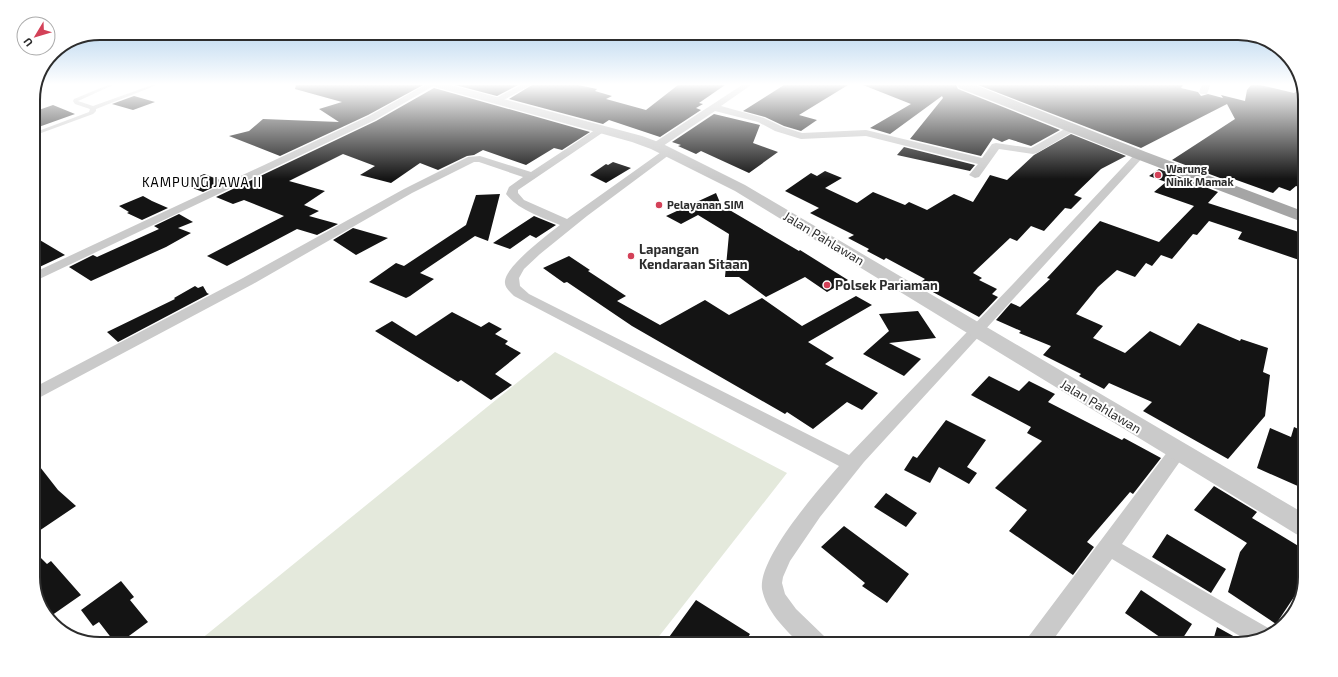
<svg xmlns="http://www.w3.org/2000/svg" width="1338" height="677" viewBox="0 0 1338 677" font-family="'Exo 2',sans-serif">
	<rect width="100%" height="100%" fill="#fff"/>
	<path fill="#e4e9dc" d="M555,352L787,473L653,644H195Z"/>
	<path fill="#141414" d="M296,85H423L368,115L280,156L229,136L249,131L263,119L339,122L319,109L342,102L295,89Z
		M455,85H518L497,96Z
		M532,85H578L597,89L595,91L612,96L606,99L646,110L678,85H725L699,103L703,104L696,108L701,110L660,137L609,120L603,124L509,99Z
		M784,85H848L799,115L817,120L801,131L784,126L765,117L743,111Z
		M863,85H956L958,89L1060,130L1031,146L1009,139L1002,142L993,138L981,156L910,139L943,98L942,96L890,134L870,128L911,104Z
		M978,85H1183L1181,88L1198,92L1201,96L1208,94L1223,98L1221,95L1245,101L1247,90L1251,85H1260L1294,93L1302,88L1305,96V189L1296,186L1290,191L1279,187L1273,193L1231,178L1228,181L1172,160L1235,119L1227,104L1141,148Z
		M434,88L590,132L562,150L554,148L526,165L483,150L474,155L467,156L438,170L420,163L391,183L360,175L375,166L343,154L289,181L325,191L304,205L319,211L309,216L338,224L317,235L297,229L227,266L207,256L284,216L244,200L233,204L216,197L376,121Z
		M134,96L155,102L133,110L112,104Z
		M53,105L75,114L33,129V112Z
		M714,114L760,125L753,143L778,152L749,173L701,151L696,154L678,146L681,145L672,142Z
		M1071,134L1126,156L1101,169L1074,195L1082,198L1071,209L1065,208L1044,231L1031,226L1017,241L1010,238L973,273L982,278L979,280L997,289L992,294L998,297L979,317L918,284L925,279L886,258L884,260L867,251L869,249L848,238L854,235L810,213L819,208L785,191L811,173L817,176L825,171L842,178L825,188L857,203L873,192L905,205L909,202L927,210L954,194L973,202L990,175L1007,180L1034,155Z
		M904,147L975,165L970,171L897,155Z
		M613,162L631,168L606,183L590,175L606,164L608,165Z
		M1159,169L1218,192L1208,203L1305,234V262L1238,239L1242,232L1209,221L1197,235L1193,234L1172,259L1161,255L1152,266L1146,263L1135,277L1117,270L1098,287L1076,314L1103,326L1093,338L1125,353L1150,331L1180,346L1198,323L1240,341L1241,339L1268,348L1263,372L1270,375L1265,416L1228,459L1143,411L1152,402L1109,383L1104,389L1079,376L1081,374L1043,355L1051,346L1019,333L1021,331L996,320L1011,303L1020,307L1050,279L1047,278L1100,221L1159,242L1194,206L1154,192L1166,182L1149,176Z
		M204,174L225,182L203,192L182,184Z
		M716,193L721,205L799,251L800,250L848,280L827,292L805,277L766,297L739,277H725L729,234L698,215L681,224L666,216Z
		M500,194L488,241L475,236L420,273L434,279L410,296L406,298L369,282L396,263L404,266L466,225L476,195Z
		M143,196L152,201L168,208L142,220L127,213L129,212L119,206Z
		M179,214L193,222L178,228L191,233L166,247L91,281L69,267L93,255L97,257L159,229L154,226Z
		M534,216L556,225L536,238L530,235L510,249L493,243Z
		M353,228L388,238L356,255L333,240Z
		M33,236L65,255L33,270Z
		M569,256L590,270L588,271L626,296L617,301L660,325L705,300L729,315L762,298L802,326L856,296L872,305L808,342L834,358L825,364L878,393L862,410L847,402L813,429L787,412L785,414L632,326L567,282L564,283L543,268Z
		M195,286L198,288L203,286L207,293L209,294L118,342L107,332L175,299L174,298Z
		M918,311L936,338L889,343L921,359L904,376L863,354L889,331L879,314Z
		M452,312L481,327L489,322L502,329L495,334L508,341L505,344L521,353L495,374L512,385L491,400L461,380L458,382L375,331L392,321L416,336Z
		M989,376L1019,391L1029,381L1055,394L1048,402L1122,440L1124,438L1161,458L1133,494L1130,492L1087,542L1094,547L1073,575L1009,531L1027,510L995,488L1042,441L1027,433L1031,427L971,395Z
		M946,420L986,440L967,467L977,473L969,484L939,467L930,483L904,470L913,456L917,458Z
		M1294,427L1305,432V469L1300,487L1257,468L1270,428L1291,437Z
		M33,458L58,490L76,506L33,535Z
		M1214,486L1257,512L1252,518L1305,550L1304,582L1276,624L1228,592L1240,552L1247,543L1194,510Z
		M886,493L917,513L906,527L874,507Z
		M844,526L909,574L887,603L862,586L865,583L821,547Z
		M1167,534L1226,569L1211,593L1152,557Z
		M33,550L47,564L51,561L81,595L48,618L44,615L33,582Z
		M121,581L134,597L130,600L148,622L118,644H116L99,622L93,626L81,610Z
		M1141,590L1192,624L1179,644H1170L1125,613Z
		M696,600L750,634L744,644H664Z
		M1217,627L1244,642L1239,644H1212Z"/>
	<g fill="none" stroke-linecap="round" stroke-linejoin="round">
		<path fill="#cacaca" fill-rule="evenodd" d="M108,85H113L78,101L93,106L152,85H157L96,109V111L93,114L33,136V133L89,112L90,109L75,104L73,101L74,99Z"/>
		<path fill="#cacaca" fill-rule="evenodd" d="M425,85H435L375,120L33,282V273L369,116Z
			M521,85H531L500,102L497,103L492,100Z
			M742,85H751L721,106L764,118L783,127L802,133L866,130L982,158L992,144L996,143L1031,148L1070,126H1078L1079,128L1037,153L1033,154L999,149L979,177L975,178L969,175L978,164L866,136L801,139L775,131L758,122L715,111L660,148H652L651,146L652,144Z
			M1202,85H1210L1207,94H1201L1199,92Z
			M601,126L605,127L606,129L605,131L518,190V193L524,200L567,219L664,150H672L673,152L587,216L540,254L524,269L519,278L520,286L529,294L849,455L1013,284L1136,153L1140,152L1145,155L864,462L820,517L790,561L783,577L782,583L785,594L796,609L824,636L827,644H800C785,629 766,611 762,589C758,558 818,490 839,466L514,296C510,292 504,287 505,281C506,266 547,235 560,225C542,217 518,210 506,194L509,187L523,177L479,162H474L412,193L253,284L33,401V388L243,278L404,189L468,157L480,156L531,172Z
			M1177,445L1183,447L1186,452L1183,457L1122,544L1270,629L1272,634L1248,641L1112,559L1050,644H1026L1029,636L1171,447Z"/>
		<path fill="#cacaca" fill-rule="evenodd" d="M434,85H451L642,136L661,143L745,185L1305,514V538L1296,534L735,191L651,149L632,142L435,87Z"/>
		<path fill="#a5a5a5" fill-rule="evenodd" d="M957,85H975L1146,152L1305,212V223L1134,158L959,88Z"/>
	</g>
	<linearGradient id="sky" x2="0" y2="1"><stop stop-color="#9cc5e8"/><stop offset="0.47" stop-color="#fff"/><stop offset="1" stop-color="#fff" stop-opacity="0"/></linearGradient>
	<rect width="1338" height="179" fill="url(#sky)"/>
	<g fill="#d34158" stroke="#fff" stroke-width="1.5">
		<circle cx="1158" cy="175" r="4"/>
		<circle cx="659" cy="205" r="4"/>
		<circle cx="631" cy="256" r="4"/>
		<circle cx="827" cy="285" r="4"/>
	</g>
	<g text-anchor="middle" stroke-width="4" stroke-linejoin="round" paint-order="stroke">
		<g font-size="11" font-weight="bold" fill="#2d2d2d" stroke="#fff" text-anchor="start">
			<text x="1166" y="173">Warung<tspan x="1166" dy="13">Ninik Mamak</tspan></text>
			<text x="667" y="209">Pelayanan SIM</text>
		</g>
		<g font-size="13" letter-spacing="1" fill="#000" stroke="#fff">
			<text x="202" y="187">KAMPUNG JAWA II</text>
		</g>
		<g font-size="13" fill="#2d2d2d" stroke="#fff">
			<text transform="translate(824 238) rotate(31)" y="5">Jalan Pahlawan</text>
			<text transform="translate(1101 406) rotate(31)" y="5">Jalan Pahlawan</text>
		</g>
		<g font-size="13" font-weight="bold" fill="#2d2d2d" stroke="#fff" text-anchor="start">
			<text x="639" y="254">Lapangan<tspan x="639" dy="15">Kendaraan Sitaan</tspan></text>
			<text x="835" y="290">Polsek Pariaman</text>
		</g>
	</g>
	<path d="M0 0H1338V677H0ZM100 40H1238A60 60 0 0 1 1298 100V577A60 60 0 0 1 1238 637H100A60 60 0 0 1 40 577V100A60 60 0 0 1 100 40Z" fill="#fff" fill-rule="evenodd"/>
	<path fill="none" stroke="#2d2d2d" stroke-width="2" d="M100 40H1238A60 60 0 0 1 1298 100V577A60 60 0 0 1 1238 637H100A60 60 0 0 1 40 577V100A60 60 0 0 1 100 40Z"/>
	<g transform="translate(36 36) rotate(232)"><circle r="19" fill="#ffffff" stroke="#ababab"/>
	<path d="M0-3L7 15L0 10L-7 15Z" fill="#d34158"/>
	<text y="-6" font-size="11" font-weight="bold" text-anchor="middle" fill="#2d2d2d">U</text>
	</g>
</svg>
